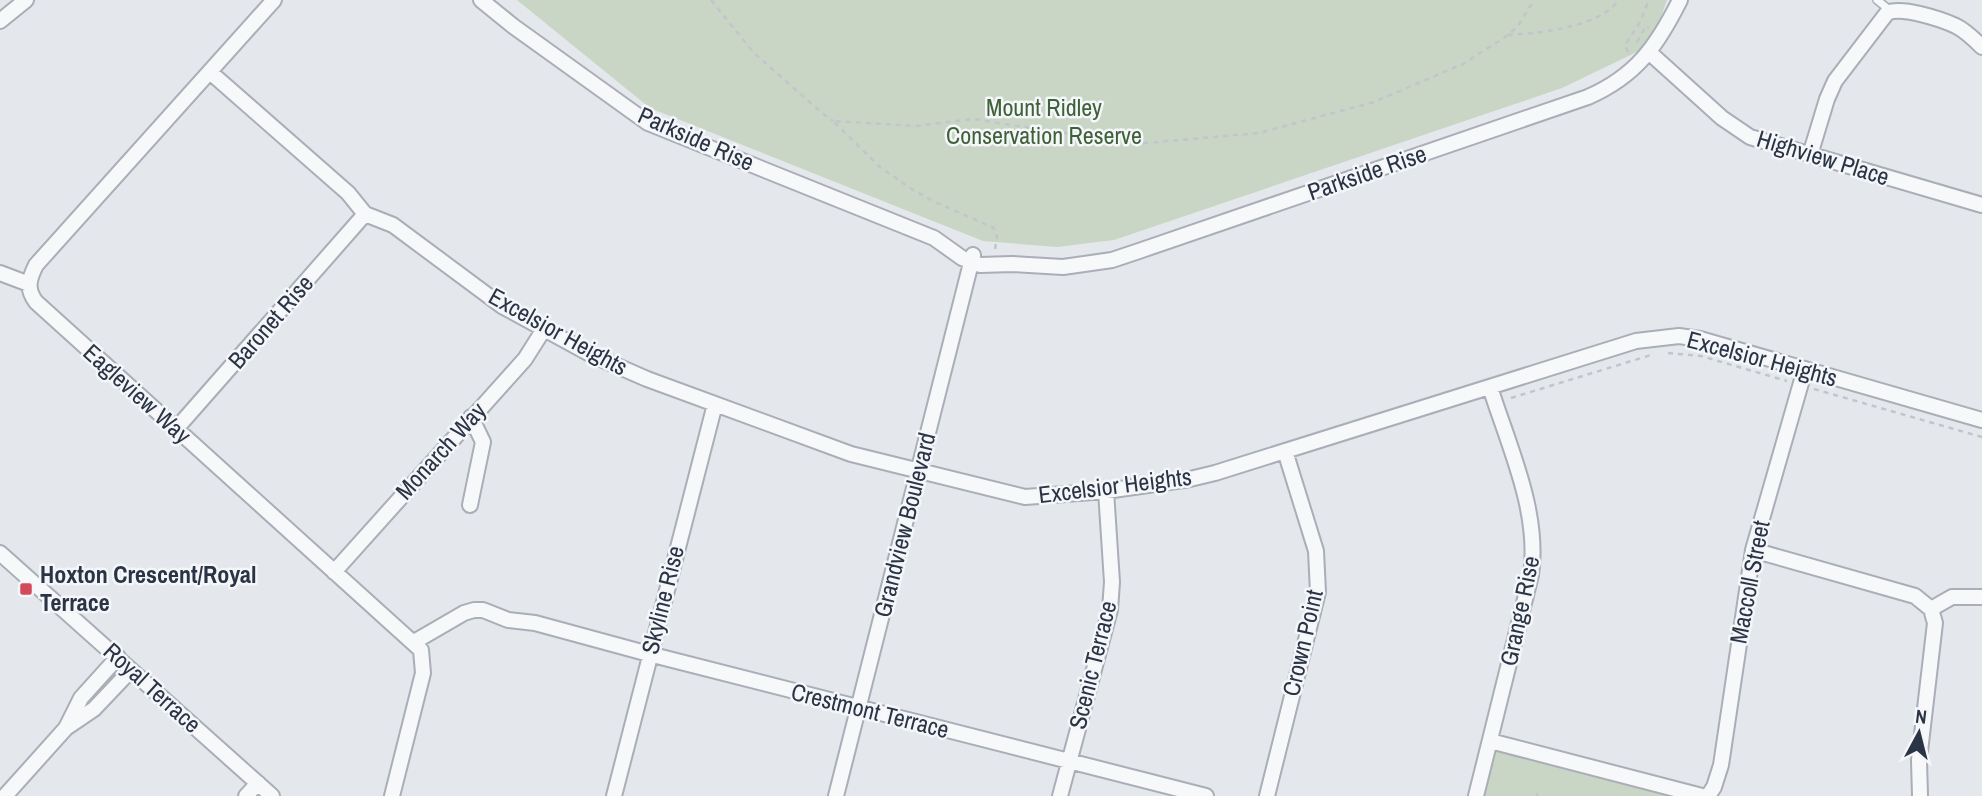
<svg xmlns="http://www.w3.org/2000/svg" width="1982" height="796" viewBox="0 0 1982 796" font-family="'Archivo Narrow',sans-serif">
	<rect width="100%" height="100%" fill="#e4e7ec"/>
	<path fill="#c9d6c5" d="M517,0H1667L1657,28L1641,50L1562,88L1114,240L1057,247L983,241L650,108Z
		M1493,751L1679,796H1482Z"/>
	<g fill="none" stroke-linecap="round" stroke-linejoin="round">
		<g stroke="#a9aeb7" stroke-width="10">
			<path id="lane" d="M1877,0L1891,11"/>
		</g>
		<g stroke="#a9aeb7" stroke-width="18">
			<path id="street" d="M274,0L36,265C29,279 26,289 36,302L421,650L423,673L392,796
				M481,0L513,26L648,123L934,238L962,258L980,265L1012,264L1063,267L1112,260L1139,251L1588,97C1636,76 1657,46 1680,0
				M0,21L26,0
				M1650,53L1722,118L1750,137L1982,205
				M210,72L348,193L365,214L393,225L502,306L592,355L647,379L851,454L1025,497L1106,491L1190,479L1215,473L1636,341L1679,336L1700,339L1982,420
				M1810,155L1827,99L1835,81L1887,13C1901,6 1941,19 1956,26C1966,31 1974,39 1982,47
				M0,273L29,284
				M176,429L365,214
				M470,505L483,442L471,417
				M1753,550L1915,596L1931,609L1935,623L1919,760L1920,796
				M0,553L272,796
				M334,572L525,359L544,329
				M1931,609L1952,597H1982
				M414,642L464,613L474,610H483L508,620L535,623L649,654L1206,796
				M66,728L81,698L118,657
				M1490,741L1702,796
				M5,796L66,728L94,709L131,670
				M246,796L258,783
				M614,796L715,404
				M836,796L973,255
				M1060,796L1110,610L1112,582L1106,491
				M1267,796L1318,592L1316,551L1285,451
				M1476,796L1531,575C1540,512 1509,447 1490,387
				M1708,796L1714,787L1721,765L1753,550L1805,369"/>
		</g>
		<path stroke="#c2c5cb" stroke-width="2.5" stroke-dasharray="5 5" stroke-linecap="butt" d="M711,0L753,52L822,113L833,121
			M1508,35C1540,33 1598,28 1619,0
			M1637,42L1646,26L1649,28
			M1628,52L1625,45L1639,24L1649,0
			M995,249L997,237L994,228L933,201L910,188L880,167L833,121L916,126L973,119L1135,144L1259,133L1374,102L1463,64L1508,35L1518,26L1534,0
			M1668,353L1701,356L1787,381
			M1814,389L1982,437
			M1511,398L1651,355
			M1537,796V793"/>
		<use href="#lane" stroke="#f7f8fa" stroke-width="7"/>
		<use href="#street" stroke="#f7f8fa" stroke-width="14"/>
	</g>
	<rect fill="#d1495b" stroke="#f4f6f9" stroke-width="2.5" x="19" y="582" width="14" height="14" rx="3.5"/>
	<g text-anchor="middle" stroke-width="5" stroke-linejoin="round" paint-order="stroke">
		<g font-size="24" fill="#3f6138" stroke="#f4f6f9">
			<text x="1044" y="116">Mount Ridley<tspan x="1044" dy="28">Conservation Reserve</tspan></text>
		</g>
		<g font-size="24" fill="#2b3445" stroke="#f4f6f9">
			<text transform="translate(696 139) rotate(24)" y="8">Parkside Rise</text>
			<text transform="translate(1823 158) rotate(17)" y="8">Highview Place</text>
			<text transform="translate(1367 173) rotate(-19)" y="8">Parkside Rise</text>
			<text transform="translate(271 322) rotate(-49)" y="8">Baronet Rise</text>
			<text transform="translate(558 332) rotate(29)" y="8">Excelsior Heights</text>
			<text transform="translate(1762 359) rotate(15)" y="8">Excelsior Heights</text>
			<text transform="translate(137 394) rotate(42)" y="8">Eagleview Way</text>
			<text transform="translate(441 451) rotate(-48)" y="8">Monarch Way</text>
			<text transform="translate(1115 486) rotate(-7)" y="8">Excelsior Heights</text>
			<text transform="translate(905 525) rotate(-76)" y="8">Grandview Boulevard</text>
			<text transform="translate(1750 582) rotate(-79)" y="8">Maccoll Street</text>
			<text transform="translate(663 600) rotate(-76)" y="8">Skyline Rise</text>
			<text transform="translate(1520 611) rotate(-78)" y="8">Grange Rise</text>
			<text transform="translate(1303 643) rotate(-77)" y="8">Crown Point</text>
			<text transform="translate(1093 665) rotate(-76)" y="8">Scenic Terrace</text>
			<text transform="translate(152 688) rotate(42)" y="8">Royal Terrace</text>
			<text transform="translate(870 711) rotate(14)" y="8">Crestmont Terrace</text>
		</g>
		<g font-size="24" font-weight="bold" fill="#2b3445" stroke="#f4f6f9" text-anchor="start">
			<text x="40" y="583">Hoxton Crescent/Royal<tspan x="40" dy="28">Terrace</tspan></text>
		</g>
	</g>
	<g transform="translate(1919 733) rotate(7)" stroke="#f4f6f9" stroke-width="5" paint-order="stroke">
	<path d="M0-5L12 26L0 18L-12 26Z" fill="#2b3445"/>
	<text y="-10" font-size="19" font-weight="bold" text-anchor="middle" fill="#2b3445">N</text>
	</g>
</svg>
